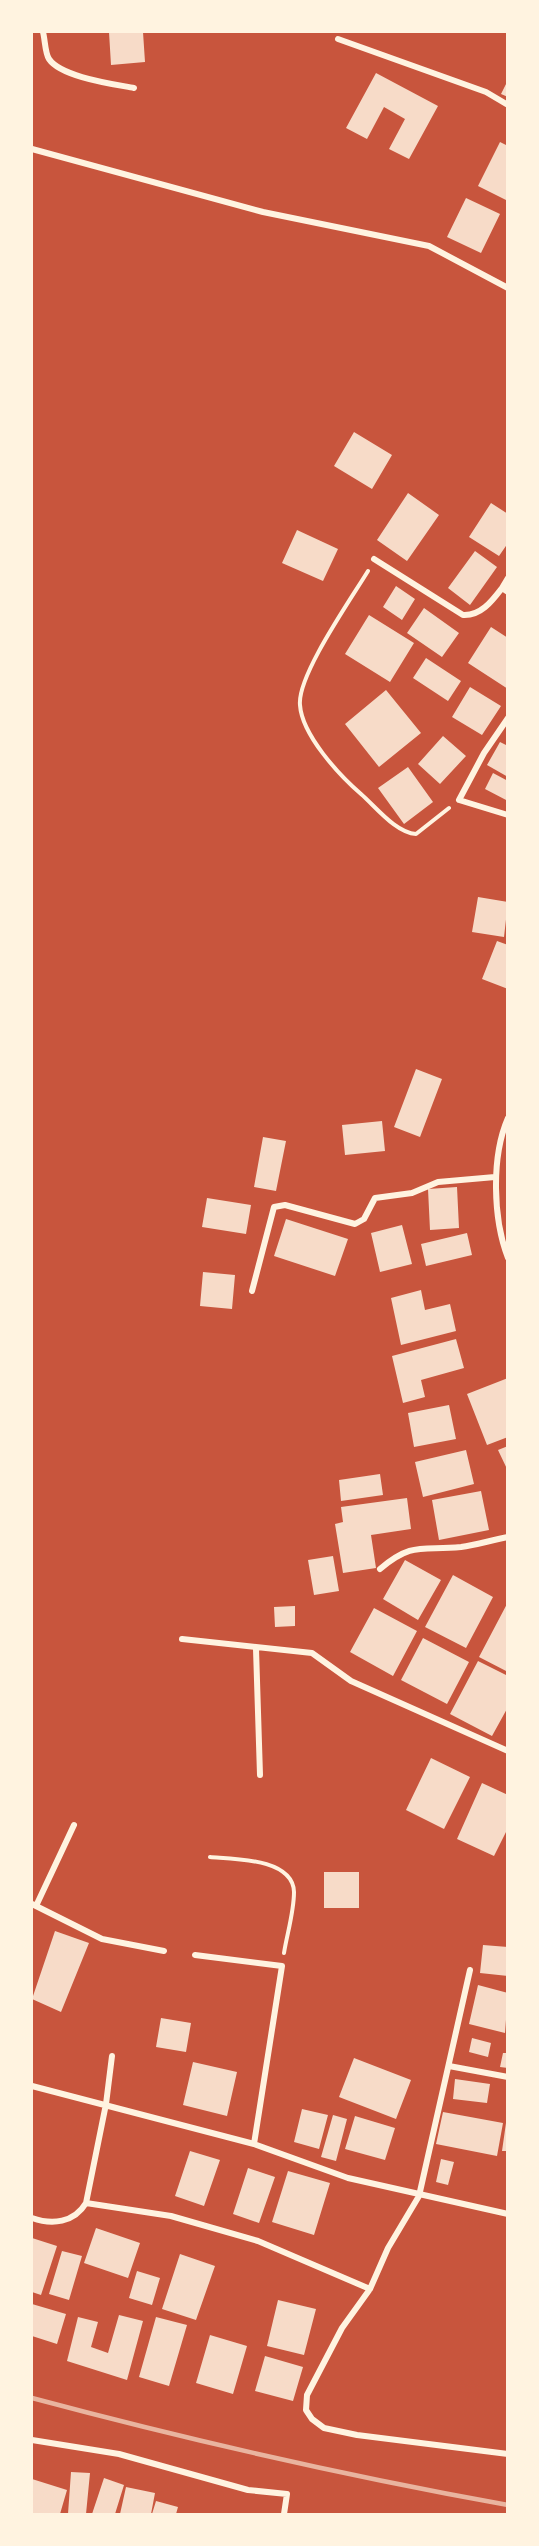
<svg xmlns="http://www.w3.org/2000/svg" width="539" height="2546" viewBox="0 0 539 2546" font-family="'Work Sans',sans-serif">
	<rect width="100%" height="100%" fill="#c8553d"/>
	<path fill="#f7dbc8" d="M109,32H143L145,62L111,65Z
		M376,73L438,106L409,159L389,149L405,119L384,107L367,139L346,128Z
		M508,80V97L501,94Z
		M500,142L508,146V201L478,186Z
		M466,198L500,214L481,253L447,237Z
		M354,432L392,455L372,489L334,466Z
		M408,493L439,515L407,561L377,540Z
		M491,503L508,514V543L499,556L469,537Z
		M297,530L338,549L323,581L282,563Z
		M475,551L497,567L470,605L448,588Z
		M396,586L415,599L402,620L383,607Z
		M424,608L459,633L442,657L407,633Z
		M369,615L414,643L390,682L345,654Z
		M491,627L508,638V689L468,663Z
		M426,658L461,681L448,701L413,678Z
		M470,687L501,706L482,735L452,717Z
		M386,690L421,733L379,767L345,724Z
		M443,736L466,756L440,784L418,764Z
		M500,742L508,746V777L487,765Z
		M408,767L433,802L404,824L378,788Z
		M493,773L508,781V801L485,789Z
		M478,897L508,902L504,937L472,932Z
		M497,941L508,945V989L482,979Z
		M416,1069L442,1079L420,1137L394,1127Z
		M382,1121L385,1151L345,1155L342,1125Z
		M263,1137L286,1141L276,1191L254,1187Z
		M457,1187L459,1228L430,1230L428,1189Z
		M207,1198L251,1205L246,1234L202,1227Z
		M286,1219L348,1239L335,1276L274,1256Z
		M402,1225L412,1264L380,1272L371,1233Z
		M467,1233L472,1255L426,1266L421,1244Z
		M203,1272L235,1275L232,1309L200,1306Z
		M421,1290L425,1310L450,1304L456,1331L401,1345L391,1298Z
		M456,1339L464,1368L421,1380L425,1397L403,1403L392,1356Z
		M508,1378V1437L487,1445L467,1394Z
		M449,1405L456,1439L414,1447L408,1413Z
		M508,1446V1471L498,1450Z
		M466,1450L474,1484L423,1497L415,1462Z
		M380,1474L383,1495L341,1501L339,1480Z
		M481,1491L489,1530L439,1540L432,1500Z
		M407,1498L411,1529L371,1535L376,1568L343,1573L335,1524L343,1522L341,1507Z
		M333,1556L339,1591L314,1595L308,1560Z
		M405,1560L441,1580L418,1620L383,1599Z
		M453,1575L493,1597L466,1648L425,1627Z
		M508,1602V1672L479,1657Z
		M295,1606V1626L275,1627L274,1607Z
		M374,1608L417,1631L393,1676L350,1652Z
		M423,1638L469,1662L447,1704L401,1680Z
		M478,1661L508,1676V1707L492,1736L450,1714Z
		M431,1758L470,1777L444,1829L406,1810Z
		M482,1783L508,1795V1828L494,1856L457,1839Z
		M324,1872H359V1908H324Z
		M55,1931L89,1943L61,2012L32,1999Z
		M483,1945L508,1947V1976L480,1973Z
		M478,1985L508,1993L505,2033L469,2024Z
		M161,2018L191,2023L186,2052L156,2047Z
		M472,2038L491,2043L488,2057L469,2052Z
		M503,2053H508V2068L500,2067Z
		M354,2058L411,2080L396,2119L339,2097Z
		M193,2062L237,2072L227,2116L183,2105Z
		M455,2079L490,2084L487,2103L453,2099Z
		M302,2109L328,2115L319,2149L294,2142Z
		M443,2112L503,2123L497,2156L436,2144Z
		M333,2115L347,2119L336,2161L321,2157Z
		M355,2116L395,2128L385,2160L345,2149Z
		M506,2123H508V2151H502Z
		M190,2151L220,2160L204,2206L175,2196Z
		M441,2159L454,2162L448,2185L436,2182Z
		M248,2168L275,2177L259,2223L233,2214Z
		M288,2171L330,2183L314,2235L272,2222Z
		M96,2228L140,2243L128,2278L84,2263Z
		M32,2238L57,2246L41,2295L32,2292Z
		M62,2251L82,2256L69,2300L49,2294Z
		M180,2254L215,2266L196,2320L162,2309Z
		M137,2271L160,2278L152,2305L129,2298Z
		M278,2300L316,2309L304,2355L267,2346Z
		M32,2304L66,2314L57,2344L32,2336Z
		M119,2315L143,2321L127,2380L67,2361L78,2317L98,2322L91,2347L108,2353Z
		M156,2317L187,2325L169,2386L139,2377Z
		M210,2335L247,2346L233,2394L196,2383Z
		M265,2356L303,2367L293,2401L255,2391Z
		M71,2472L90,2473L86,2514H68Z
		M104,2478L124,2485L115,2514H92Z
		M32,2479L67,2490L60,2514H32Z
		M126,2487L155,2493L151,2514H120Z
		M156,2501L178,2507L176,2514H152Z"/>
	<g fill="none" stroke-linecap="round" stroke-linejoin="round">
		<path stroke="#fff3e0" stroke-width="4" d="M368,571C351,599 297,676 300,705C302,735 339,775 361,794C376,807 396,833 416,834L449,808
			M210,1857C233,1859 293,1858 294,1892C294,1912 287,1934 284,1953"/>
		<path stroke="#fff3e0" stroke-width="6" d="M43,32C45,39 45,53 49,59C61,77 113,84 134,88
			M338,39L486,92L508,105
			M32,149L263,212L429,246L508,288
			M374,559L463,615C481,616 492,601 502,588
			M508,578L502,588L508,592
			M508,718L484,753L459,800L508,815
			M508,1118C491,1157 493,1219 508,1258
			M252,1291L274,1207L285,1205L355,1224L364,1219L375,1198L412,1193L438,1182L495,1177
			M380,1569C413,1541 423,1551 461,1547C476,1545 492,1540 508,1537
			M182,1639L312,1653L351,1681L508,1751
			M256,1649L260,1775
			M32,1904L102,1939L164,1951
			M36,1906L74,1825
			M195,1955L282,1966L254,2144
			M470,1970L419,2196L388,2248L370,2289L342,2328L307,2395L306,2410L312,2419L324,2428L357,2435L508,2454
			M449,2066L508,2077
			M32,2086L254,2144L348,2178L508,2214
			M86,2203L106,2104L112,2056
			M32,2218C52,2225 74,2223 86,2203L171,2216L258,2241L370,2289
			M32,2440L119,2454L248,2490L287,2494L284,2514"/>
		<path stroke="#e9b49f" stroke-width="4.5" d="M32,2398C189,2440 347,2476 508,2505"/>
	</g>
	<rect width="539" height="2546" fill="none" stroke="#fff3e0" stroke-width="66"/>
</svg>
